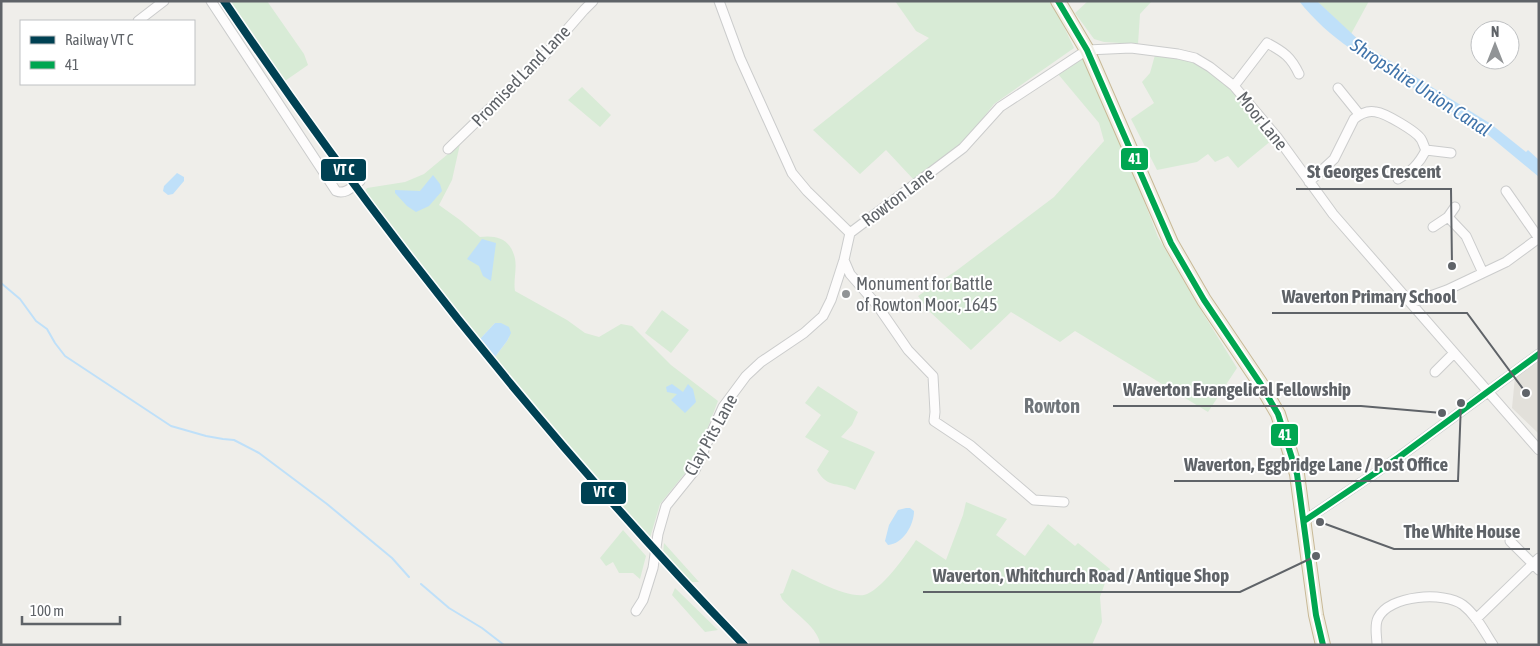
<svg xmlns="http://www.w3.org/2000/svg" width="1540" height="646" viewBox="0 0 1540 646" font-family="'Asap Condensed',sans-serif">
	<rect width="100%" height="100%" fill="#efeeea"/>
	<path fill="#e2e0da" d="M1539,360V434L1512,408L1515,377Z"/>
	<path fill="#d8ebd6" d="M229,1H267L304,54L308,65L282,83Z
		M895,1H1052L1074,48L994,104L963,144L914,180L886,150L860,174L813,130L929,38L916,31Z
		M1088,1H1152L1140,14L1138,44L1104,42L1094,39L1075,13Z
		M1317,1H1369L1351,34Z
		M1155,55C1166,56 1178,57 1189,60C1220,69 1254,116 1272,140L1238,168L1228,156L1215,162L1208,154L1197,162L1157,170L1131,119L1154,103L1142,82L1150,73Z
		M1083,58L1116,128L1158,237L1201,310L1237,368L1208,412L1075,331L1060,342L1011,312L971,350L929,311L918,296L956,271L1054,197L1104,141L1099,123L1058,74Z
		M582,87L611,115L600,127L568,100Z
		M460,144L452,180L439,205L460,220L480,237C495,235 509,238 514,255C518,266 513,280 515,291L567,320L585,333L599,337L621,324L632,326L671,365L718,401L695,461L660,504L650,538L561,437L495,357L507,341L509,337L495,323L480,339L405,247L364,192L367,188L405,182L424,174Z
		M662,310L689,330L671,353L645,333Z
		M818,386L858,412L852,425L841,437C853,443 865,446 875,452L855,490C840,481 828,490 817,470L829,451L805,437L821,415L805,403Z
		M966,502L1007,519L996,535L1025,556L1048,524L1075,546L1078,543L1110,569L1100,597L1102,622L1092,645H820C820,629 793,612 782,599L780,594L783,593L792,569C808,577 846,598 864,595C880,592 907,554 916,540L946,560L963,515Z
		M623,530L646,556L640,579L633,573H619L613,562L606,566L600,558Z
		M664,543L699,582H689L663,554Z
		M675,588L718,630L705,632L672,595Z"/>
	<path fill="#bfe0f9" d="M1299,1H1317L1363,44L1491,124L1526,152L1528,150L1539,160V177L1487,134L1351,49C1331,35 1314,20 1299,1Z
		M177,173L184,177V181L173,194L168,195L163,191L164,186Z
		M433,175L440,184L442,191L429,206L416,212L407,206L395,193V190L420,191Z
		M482,239L496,243L491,281L483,276L479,266L467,259Z
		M495,323H501L509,327L511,333L507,341L495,357L480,339Z
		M672,384L683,392L688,384L693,389L696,402L685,413L671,400L677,394L667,392L666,387Z
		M906,508H910L914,511C914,525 903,544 888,545L885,541L889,525L898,510Z"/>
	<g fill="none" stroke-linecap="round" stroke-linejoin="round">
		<path stroke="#bfe0f9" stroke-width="2" d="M1,283L20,299L36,321L47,329L55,343L65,356L171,426L206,436L223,439L234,440L259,453L327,504L392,558L409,577
			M421,584L449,608L482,628L504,645"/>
		<g stroke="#cbcccc" stroke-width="11">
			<path id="minor" d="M211,1L336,191C345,195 352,187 360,181
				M719,1L740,58L792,173L807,191L850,233
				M138,21L164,1
				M1234,86L1267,43C1284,52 1291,57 1299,74
				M1338,88L1359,114
				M448,149L545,55L584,10L593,1
				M1398,179C1411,172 1419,164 1426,150
				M1309,182L1334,159L1354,119C1360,114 1368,110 1376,112C1385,113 1416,131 1421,139C1423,142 1424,147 1426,150L1451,153
				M1506,191L1538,237
				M1448,217L1466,236L1483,273
				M1433,227L1448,217L1455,207
				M850,233L963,148L1000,107L1087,50L1131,48L1178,54L1195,58L1210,67L1234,86L1277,137L1333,214L1539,450
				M844,260L850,274L877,305L908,350L933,376L935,412L934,421L970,445L1034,500L1064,502
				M1411,303L1447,290L1506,262L1539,238
				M1435,372L1454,353
				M1304,521L1399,457L1539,354
				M1510,541L1539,570
				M636,611L643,600L653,568L658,534L666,506L695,470L723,407L746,376L761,362L804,333L823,316L831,300L844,260L850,233
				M1476,619L1539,558
				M1377,645C1377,636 1374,626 1378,618C1389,595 1444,591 1463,605C1476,615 1484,631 1493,645"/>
		</g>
		<g stroke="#c8b996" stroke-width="16">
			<path id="highway" d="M1058,1L1087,50L1171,243L1204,300L1260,383L1278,414L1297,474L1316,615L1323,645"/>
		</g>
		<use href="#minor" stroke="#fdfcfc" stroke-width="9"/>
		<use href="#highway" stroke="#f0ede3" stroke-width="14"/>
		<g stroke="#fff" stroke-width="10">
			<path id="bus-1" d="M1058,1L1087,50L1171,243L1204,300L1260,383L1278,414L1297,474L1316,615L1323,645
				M1304,521L1399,457L1539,354"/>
		</g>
		<use href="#bus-1" stroke="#00a651" stroke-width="6"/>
		<g stroke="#fff" stroke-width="11">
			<path id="rail-1" d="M224,1C379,230 552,446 744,645"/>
		</g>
		<use href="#rail-1" stroke="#004153" stroke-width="8"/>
	</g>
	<circle fill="#919496" stroke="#fff" stroke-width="2" cx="846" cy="294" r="5"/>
	<g text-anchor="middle" stroke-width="4" stroke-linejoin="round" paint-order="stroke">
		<g font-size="18" fill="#5f6368" stroke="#fff">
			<text transform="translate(521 76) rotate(-46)" y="6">Promised Land Lane</text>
			<text transform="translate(1262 121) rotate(51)" y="6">Moor Lane</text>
			<text transform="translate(898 197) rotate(-37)" y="6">Rowton Lane</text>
			<text transform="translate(711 435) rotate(-61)" y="6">Clay Pits Lane</text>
		</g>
		<g font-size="18" fill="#5f6368" stroke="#fff" text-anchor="start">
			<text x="856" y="290">Monument for Battle<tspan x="856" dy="21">of Rowton Moor, 1645</tspan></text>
		</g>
		<g font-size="19" font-style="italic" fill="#4174aa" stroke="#fff">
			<text transform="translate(1421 87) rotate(33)" y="7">Shropshire Union Canal</text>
		</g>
		<g font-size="20" font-weight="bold" fill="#70757a" stroke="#fff">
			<text x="1052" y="413">Rowton</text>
		</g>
	</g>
	<path fill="none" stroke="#5f6368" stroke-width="2" d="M1452 266L1451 189H1296M1526 393L1467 313H1272M1442 413L1361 406H1113M1461 403L1458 481H1174M1320 522L1394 549H1530M1316 556L1240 592H923"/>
	<g fill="#5f6368" stroke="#fff" stroke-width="2">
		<circle cx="1452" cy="266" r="5"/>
		<circle cx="1526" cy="393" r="5"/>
		<circle cx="1442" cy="413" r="5"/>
		<circle cx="1461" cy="403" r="5"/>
		<circle cx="1320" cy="522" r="5"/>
		<circle cx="1316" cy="556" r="5"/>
	</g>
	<g font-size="19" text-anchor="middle" font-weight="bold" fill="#5f6368" stroke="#fff" stroke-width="4" stroke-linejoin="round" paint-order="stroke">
		<text x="1374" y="178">St Georges Crescent</text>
		<text x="1369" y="303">Waverton Primary School</text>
		<text x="1237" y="396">Waverton Evangelical Fellowship</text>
		<text x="1316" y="471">Waverton, Eggbridge Lane / Post Office</text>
		<text x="1462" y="538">The White House</text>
		<text x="1081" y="582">Waverton, Whitchurch Road / Antique Shop</text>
	</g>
	<g stroke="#fff" stroke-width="2">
		<rect x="1120" y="147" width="29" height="24" rx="5" fill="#00a651"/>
		<rect x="320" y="158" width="47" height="24" rx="5" fill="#004153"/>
		<rect x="1270" y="423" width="29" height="24" rx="5" fill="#00a651"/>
		<rect x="580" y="481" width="47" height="24" rx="5" fill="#004153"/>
	</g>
	<g font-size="14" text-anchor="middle" font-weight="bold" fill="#fff">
		<text x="1135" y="164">41</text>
		<text x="344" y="175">VT C</text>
		<text x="1285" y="440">41</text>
		<text x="604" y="497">VT C</text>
	</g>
	<rect width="1540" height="646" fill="none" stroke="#5f6368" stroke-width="5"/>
	<rect x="20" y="20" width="175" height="65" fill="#ffffff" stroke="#bfc1c3"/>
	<rect x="30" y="36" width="25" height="8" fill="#004153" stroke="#bfc1c3"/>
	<text x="65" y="45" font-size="15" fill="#5f6368">Railway VT C</text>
	<rect x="30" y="61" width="25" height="8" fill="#00a651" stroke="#bfc1c3"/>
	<text x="65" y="70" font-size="15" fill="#5f6368">41</text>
	<g transform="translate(1495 45)"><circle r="24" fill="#ffffff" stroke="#bfc1c3"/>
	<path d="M0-4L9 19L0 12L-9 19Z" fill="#919496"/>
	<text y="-8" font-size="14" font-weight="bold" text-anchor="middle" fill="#5f6368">N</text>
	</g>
	<path d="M22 616v8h98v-8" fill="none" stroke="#5f6368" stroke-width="2.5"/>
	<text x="30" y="616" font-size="15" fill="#5f6368" stroke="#ffffff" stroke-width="4" paint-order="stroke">100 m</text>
</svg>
